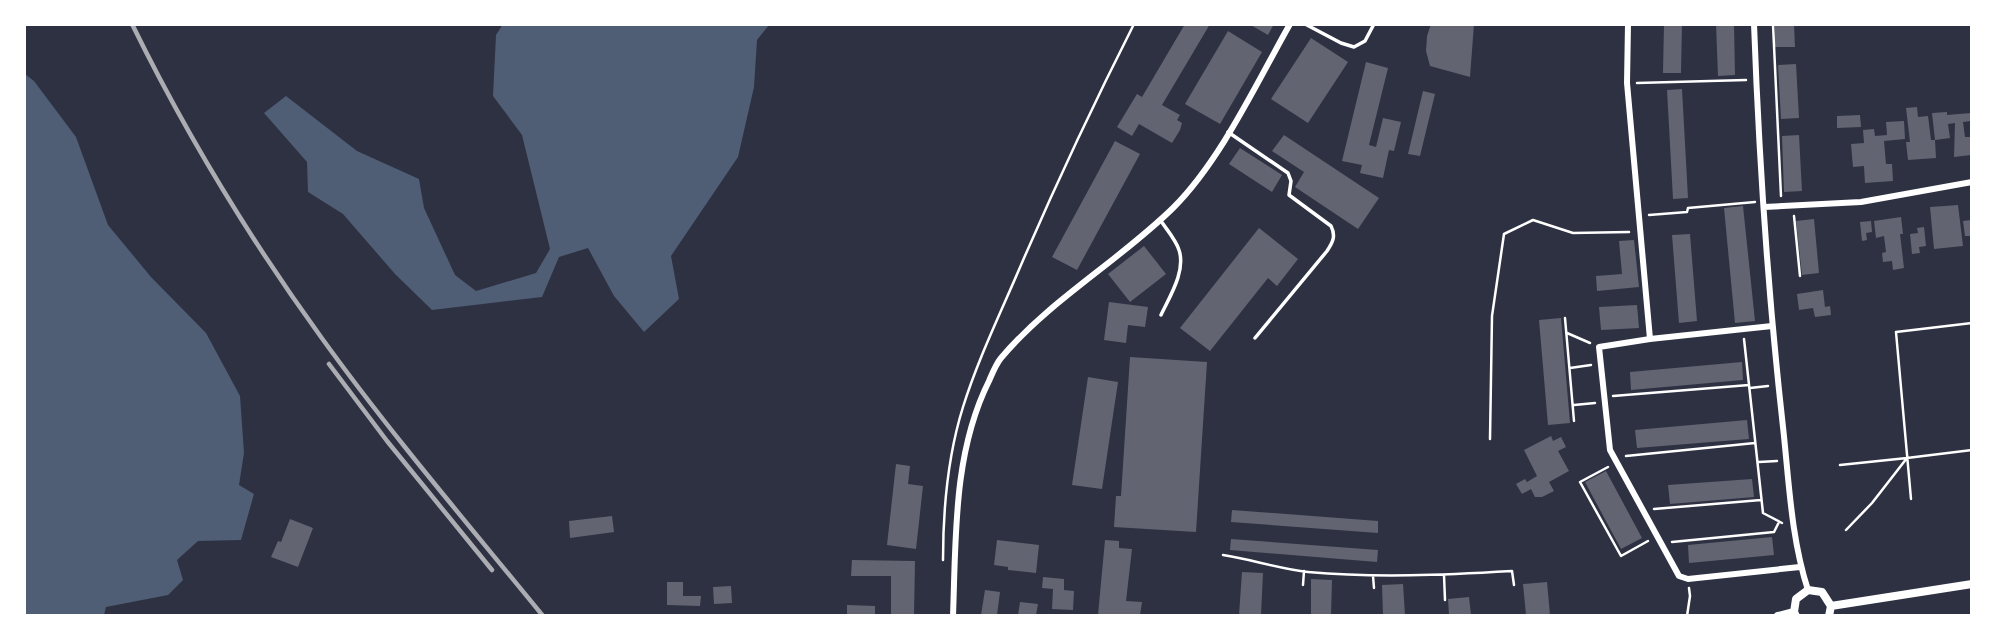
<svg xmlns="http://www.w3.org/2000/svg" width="1996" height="640" viewBox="0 0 1996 640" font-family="'Fira Sans Condensed',sans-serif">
	<rect width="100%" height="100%" fill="#2d3142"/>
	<path fill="#4f5d75" d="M503,24L769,25L757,40L754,87L738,157L671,256L679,299L644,332L614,296L588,248L559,257L542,297L432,310L395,274L343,214L308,192L307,162L264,113L286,96L357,151L419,179L424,208L455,275L476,291L536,273L550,249L522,135L493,96L496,35Z
		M25,74L34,81L76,137L108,225L151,277L206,333L240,396L244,453L239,485L254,494L241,540L198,541L177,560L183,580L168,595L106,607L104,615H25Z"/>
	<path fill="#626471" d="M1185,24H1210L1162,105L1180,115L1177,120L1182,123L1180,130L1172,143L1139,124L1132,136L1117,127L1137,94L1142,97Z
		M1249,24H1274L1268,35Z
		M1431,24H1474L1470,77L1430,66L1426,51L1427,36Z
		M1664,24H1682L1681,73H1663Z
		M1716,24H1734L1735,75L1718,76Z
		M1775,24H1794L1795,47H1775Z
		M1228,31L1262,52L1220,124L1185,104Z
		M1311,38L1348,62L1308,123L1271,99Z
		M1366,62L1388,68L1369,145L1376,147L1383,118L1401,122L1394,151L1389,150L1383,178L1360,173L1362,165L1342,161Z
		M1796,64L1799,118L1781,119L1778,65Z
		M1682,89L1688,198L1673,199L1667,90Z
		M1423,91L1435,94L1420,156L1408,154Z
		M1917,107L1918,117L1928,116L1931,140H1935L1932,113L1947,112V115L1971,113V121L1963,122L1965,137H1971V155L1954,157L1955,123L1948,124L1950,138L1935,140L1936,158L1908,160L1906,142H1910L1906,108Z
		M1860,115L1861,127L1837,128V116Z
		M1904,121L1905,139L1884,141L1886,164H1892L1893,181L1865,183L1864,166L1853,167L1851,144L1864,143L1863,130L1874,129L1875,136L1887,135L1886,122Z
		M1284,135L1379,198L1358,229L1295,187L1304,172L1272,151Z
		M1799,135L1802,191L1784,192L1782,136Z
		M1115,141L1140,154L1077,270L1052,257Z
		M1240,148L1282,175L1272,192L1229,164Z
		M1958,205L1963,246L1934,249L1930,207Z
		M1743,206L1755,321L1735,323L1724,208Z
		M1901,217L1903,234H1900L1904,268L1893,270L1892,261L1883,262L1882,253L1886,252L1884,236L1876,238L1874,221Z
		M1814,219L1819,273L1802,275L1796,221Z
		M1971,220V236H1965L1963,221Z
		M1871,221L1872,232L1866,233L1867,240L1862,241L1860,222Z
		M1924,227L1926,246L1919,247L1920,253L1912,254L1910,234L1918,233L1917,228Z
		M1259,228L1298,259L1277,286L1268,278L1210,351L1180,328Z
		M1690,234L1697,321L1679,323L1672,235Z
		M1634,240L1639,287L1597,291L1596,276L1622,274L1619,241Z
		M1144,246L1166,274L1130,302L1108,274Z
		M1823,290L1825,307L1830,306L1831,315L1815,317L1813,308L1799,310L1797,294Z
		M1109,302L1148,307L1145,327L1128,325L1126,343L1104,340Z
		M1637,305L1639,328L1601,330L1599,307Z
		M1561,318L1570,423L1548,425L1539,320Z
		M1130,357L1207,362L1196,532L1114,527L1116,496H1121Z
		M1742,362L1743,380L1631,390L1630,372Z
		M1088,377L1118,382L1102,489L1072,485Z
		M1747,420L1749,439L1637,448L1635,430Z
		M1551,436L1553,441L1561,437L1566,447L1558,451L1569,471L1549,482L1554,491L1542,497H1535L1531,489L1522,494L1516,484L1525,479L1527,482L1537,476L1524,450Z
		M896,464L910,466L908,484L923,486L916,549L887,545Z
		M1606,471L1642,538L1621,549L1585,482Z
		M1752,479L1754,497L1670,504L1668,485Z
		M1232,510L1378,521V533L1231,522Z
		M612,516L614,532L570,538L569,521Z
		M290,519L313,528L298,567L271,557L278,541L281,542Z
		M1772,537L1774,555L1689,563L1688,545Z
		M1231,539L1378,550L1377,562L1230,550Z
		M997,540L1039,545L1036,573L1008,570V567L994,565Z
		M1105,540L1119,541V548L1132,549L1126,601L1142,602L1140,615H1098Z
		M852,560L915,561L914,615H891V576H851Z
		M1242,572L1263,573L1261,615H1239Z
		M1043,577L1064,579V590L1074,591L1073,610L1052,609L1053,589L1042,588Z
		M1311,579L1332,580L1331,615H1311Z
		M667,582H683V596H701L700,606L667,605Z
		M1547,582L1550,615H1526L1523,584Z
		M1403,584L1405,615H1383L1382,585Z
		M731,586L732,603L714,604L713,587Z
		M985,590L1000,592L997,615H981Z
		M1469,597L1471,615H1449L1448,599Z
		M1020,602L1038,604L1036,615H1018Z
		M847,605L875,606V615H847Z"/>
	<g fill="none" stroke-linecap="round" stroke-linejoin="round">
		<path stroke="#fff" stroke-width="2.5" d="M1773,24L1781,196
			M1637,83L1746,80
			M1649,215L1687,212L1688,208L1755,202
			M1794,216L1800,276
			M1565,318L1574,421
			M1567,333L1590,343
			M1744,339L1763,513L1782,523
			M1570,368L1591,365
			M1750,388L1768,386
			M1613,396L1749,385
			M1574,405L1595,403
			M1490,439L1492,316L1504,234L1533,220L1573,233L1629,232
			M1626,456L1755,443
			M1759,462L1777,461
			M1840,465L1907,458
			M1608,467L1580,482L1621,556L1648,541
			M1911,499L1896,332L1972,323
			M1654,509L1761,500
			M1846,530L1872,503L1907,458L1972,450
			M1672,542L1774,532L1779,522
			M1223,555C1251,559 1279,569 1308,572C1376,578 1444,575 1512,571L1514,585
			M943,560C943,510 948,455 963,407C978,359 1001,312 1021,265C1056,184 1094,103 1134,24
			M1444,575L1445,600
			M1373,576L1374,588
			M1303,585L1304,571
			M1687,616L1690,596L1689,588"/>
		<path stroke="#fff" stroke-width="3.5" d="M1305,24L1341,43L1354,47L1365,41L1374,24
			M1228,132L1288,173L1291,181L1289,195L1331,226C1336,236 1333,242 1327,251L1255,338
			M1161,221C1167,230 1176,240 1179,250C1186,271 1170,296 1161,315"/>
		<path stroke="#fff" stroke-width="6" d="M1628,24L1627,83L1650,339
			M1754,24C1759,159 1768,294 1783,427C1789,481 1791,538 1808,590
			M1764,207L1861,202L1972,182
			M1772,326L1650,339L1599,347L1610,450L1679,576L1688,579L1800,567
			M953,616C956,537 953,453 989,381C992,374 996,364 1001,358C1050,300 1119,261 1173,208C1221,160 1256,84 1290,24"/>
		<path stroke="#fff" stroke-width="8" d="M1831,606L1972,584
			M1778,616L1794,612
			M1796,616L1794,612L1796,599L1808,590L1822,592L1831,606L1829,616"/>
		<path stroke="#abadb3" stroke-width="4.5" d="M132,24C186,134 250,239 321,337C391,434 468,524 543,616
			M329,364L387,441L492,570"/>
	</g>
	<rect width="1996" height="640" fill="none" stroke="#ffffff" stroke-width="52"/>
</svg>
